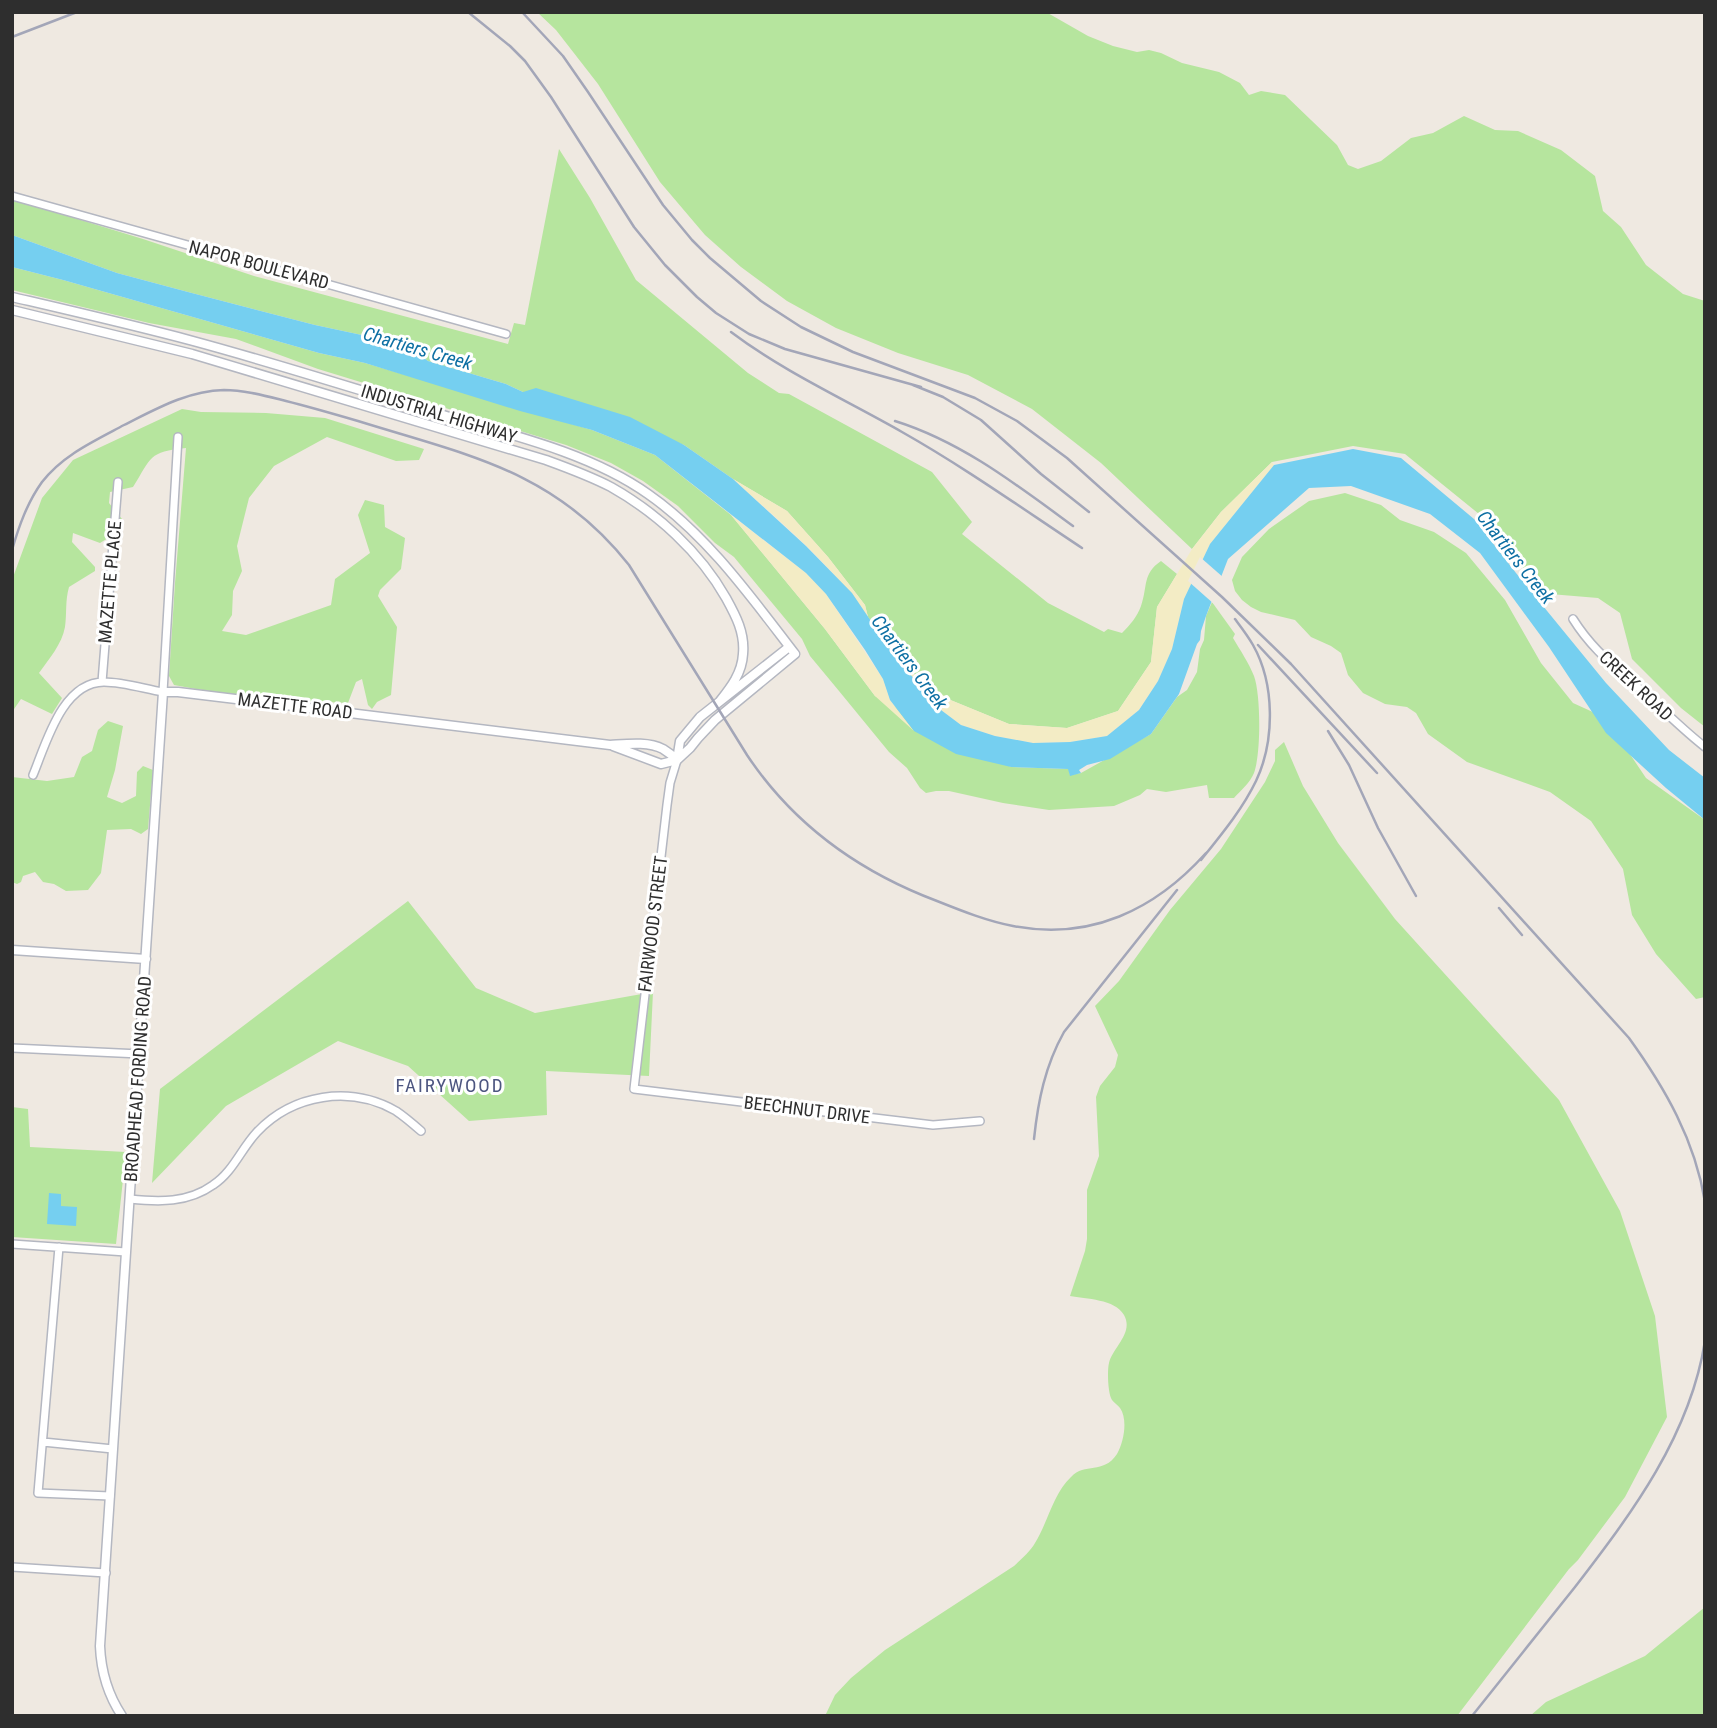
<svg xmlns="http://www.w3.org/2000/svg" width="1717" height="1728" viewBox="0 0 1717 1728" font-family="'Roboto Condensed',sans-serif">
	<rect width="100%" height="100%" fill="#efe9e1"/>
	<path fill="#b6e59e" d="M537,12H1046L1088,36L1113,46L1137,52L1149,50L1161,53L1182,63L1219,72L1240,83L1249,95L1261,91L1285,95L1337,145L1348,165L1358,169L1381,161L1411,138L1433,133L1464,116L1495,130L1518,131L1561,150L1595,176L1603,211L1621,227L1646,265L1683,294L1705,301V727L1681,708L1632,659L1620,613L1598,598L1550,594L1540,588L1479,514L1405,454L1353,446L1272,462L1221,512L1192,549L1101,463L1032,409L968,375L898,353L836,328L787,301L741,267L705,235L660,182L598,84L556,30Z
		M559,149L590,198L636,280L748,373L779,393L789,394L932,472L972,522L962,534L1048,603L1104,632L1108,629L1122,633C1130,625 1137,617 1141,606C1148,586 1142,574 1161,561L1177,574L1157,607L1151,662L1118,711L1067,728L1009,724L948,699L900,664L868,617L865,605L828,557L787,511L733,479L684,445L523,392L506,384L428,361L404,344L315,325L188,292L117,273L12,235V199L143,239L254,276L508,344L514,323L525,325Z
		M12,267L63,280L319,353L365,363L592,430L655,455L731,515L825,629L875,696L1011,767L1069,769L1070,775L1081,773L1151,734L1177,697L1187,690L1197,672L1200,649L1204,640L1206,616L1212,602L1235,634L1233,638C1240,650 1249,663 1254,676C1261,695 1261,754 1254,773C1250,783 1241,790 1234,798H1209L1207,785L1166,792L1147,789L1140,795L1114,806L1049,810L1003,803L949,791H936L926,793L920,788L907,768L889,752L839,691L810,656L802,639L734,557L715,543L678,506L643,481L611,463L566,445L318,369L236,339L149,323L12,290Z
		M182,409L201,412L266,413L325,418L424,449L419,460L396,461L327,437L274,466L249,498L237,546L242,571L233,591L232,615L222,631L246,635L331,605L335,579L370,553L358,515L365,500L384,505L385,527L405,538L401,569L380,590L378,596L397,627L391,695L377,702L372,709L368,705L362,679L356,682L348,703C289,701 231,696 174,685L169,676L175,583L186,448C148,452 152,457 133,487L110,492L109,503L122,519L121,530L100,543L73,533L72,542L95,567V571L69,587C65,601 67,613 65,627C62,644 49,659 39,673L62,698L52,714L21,699L12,712V580L42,498L73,460Z
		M1345,493L1381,505L1400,520L1434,532L1466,553L1505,600L1541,663L1573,703L1595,713L1613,729L1646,778L1705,820V997L1696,999L1656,954L1632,915L1623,869L1591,821L1550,792L1467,762L1428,734L1416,713L1407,707L1385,704L1363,693L1348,675L1341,653L1331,646L1311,637L1295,620L1261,612L1251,607L1242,600L1235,591L1232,580L1242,557L1269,529L1309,501Z
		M108,721L123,726L115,770L107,797L122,803L136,796L137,772L143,766L153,770L148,829L141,834L131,829L107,830L101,873L88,890L66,891L54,884L43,882L35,872L23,876L21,882L17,884L12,882V777L47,781L74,777L82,757L92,751L98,730Z
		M1284,742L1303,786L1338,843L1395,919L1559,1100L1620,1211L1655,1316L1667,1417L1625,1497L1578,1560L1569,1569L1457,1716H825L835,1695L851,1678L885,1650L1014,1566C1021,1559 1030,1552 1035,1543C1048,1522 1053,1494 1071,1477C1085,1462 1103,1475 1117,1454C1124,1442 1128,1419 1120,1408C1118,1405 1114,1403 1112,1400C1108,1394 1107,1371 1109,1363C1113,1347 1134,1333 1124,1315C1115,1299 1086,1299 1070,1296L1085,1251L1087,1239V1190L1099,1156L1096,1097L1100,1086L1115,1067L1118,1055L1095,1006L1119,981L1170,910L1221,849L1265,782L1275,761V750Z
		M408,901L476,988L535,1013L653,992L649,1076L546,1071L547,1115L469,1121L408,1066L338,1041L226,1106L152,1183L160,1089Z
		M12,1107L28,1109L30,1147L126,1152L116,1244L12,1237Z
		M1705,1607V1716H1530L1546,1702L1645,1656Z"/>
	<path fill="#f3ecc5" d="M1272,462L1274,465L1210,544L1184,599L1172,649L1158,681L1139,710L1107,736L1070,742L1033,743L995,736L961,725L941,710L931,696L900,664L948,699L1009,724L1067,728L1118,711L1151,662L1157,607L1177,574L1192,549L1221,512Z
		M733,479L787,511L828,557L865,605L868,617C832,564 780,522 733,479Z
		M731,515L806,573L826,594L883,679L890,700L914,731L875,696L825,629Z"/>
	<path fill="#75cff0" d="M12,235L117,273L188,292L315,325L404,344L428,361L506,384L523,392L536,388L630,417L684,445L733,479L806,546L852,593L900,664L931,696L941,710L961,725L995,736L1033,743L1070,742L1107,736L1139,710L1158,681L1172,649L1184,599L1210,544L1274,465L1353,449L1401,458L1474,519L1516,573L1606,683L1669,750L1705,778V820L1666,788L1606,733L1549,647L1480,553L1430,514L1351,486L1309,488L1228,559L1206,616L1201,631L1200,640L1197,644L1179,694L1151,734L1110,759L1087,765L1079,770L1081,773L1070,776L1068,769L1011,767L956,754L914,731L890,700L883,679L865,650L826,594L806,573L655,455L592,430L520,411L365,363L319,353L63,280L12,267Z
		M49,1193L61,1194V1206L77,1207L76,1226L47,1224Z"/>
	<path fill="#efe9e1" d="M1200,557L1224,578L1214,604L1188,581Z"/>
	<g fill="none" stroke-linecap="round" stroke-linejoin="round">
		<g stroke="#b4b7c1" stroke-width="10">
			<path id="minor" d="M12,196L506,334
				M1573,619C1593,651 1617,668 1644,693C1665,711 1683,730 1705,747
				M102,682L118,482
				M677,760L670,783L667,805L634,1089L933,1125L980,1121
				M33,775C46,744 62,682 104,682C123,682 145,689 163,692L178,437
				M12,1048L140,1054
				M130,1199C159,1202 188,1203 213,1185C233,1172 241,1149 257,1132C293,1094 350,1085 396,1111C405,1117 413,1124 421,1131
				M12,1244L126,1252
				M59,1247L38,1493L110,1496
				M43,1442L113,1449
				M12,1567L106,1573"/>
		</g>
		<g stroke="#b4b7c1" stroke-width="11">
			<path id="tertiary" d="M12,297C72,311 133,325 193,341C271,362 349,387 426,410C499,432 586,450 648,494C707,535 751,597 795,654L715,720L698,738L690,748L677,760L661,764L613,746
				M12,310L192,354L546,460C568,468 590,476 611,487C657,513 700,552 726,598C736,616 745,633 743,654C742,673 731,687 720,701
				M677,760L680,741L700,717L789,647
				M12,950L146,959
				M122,1716C108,1695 101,1671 100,1646L163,692H178C322,709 466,726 610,745C626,744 648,741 663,749C668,752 673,756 677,760"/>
		</g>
		<use href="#minor" stroke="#fff" stroke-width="7"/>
		<use href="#tertiary" stroke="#fff" stroke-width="8"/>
		<path stroke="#a3a6b8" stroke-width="2.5" d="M468,12L510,46L525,61L551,97L634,227L665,265L697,297L716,313L749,334L785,349L921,387
			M522,12L563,56L588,92L663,205L692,240L710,258L761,301L801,327L853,352L975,398L1017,421L1067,458L1222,597L1291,664L1629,1038C1665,1088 1695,1140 1705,1202
			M12,37L77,12
			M731,332C784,372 844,399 902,432C964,467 1023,509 1082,548
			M913,385L943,397L981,420L1041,474L1089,512
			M895,421C962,442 1017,485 1073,526
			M12,550C19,526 27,503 42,482C63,455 94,441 124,425C156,409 187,391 224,390C245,390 266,396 286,401C310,407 334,414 358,421C467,455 554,470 629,565L747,755C793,824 860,872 937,901C962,911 987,921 1013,926C1090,941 1155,910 1206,853
			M1258,645L1377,773
			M1328,731L1349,765L1378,828L1416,896
			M1201,860C1221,835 1242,810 1256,781C1275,741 1275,684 1253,645C1248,636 1241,627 1235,619
			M1499,908L1522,935
			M1034,1139C1038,1101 1045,1066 1064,1032L1177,890
			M1472,1716C1506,1673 1541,1630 1575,1587C1632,1513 1690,1436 1705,1341"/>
	</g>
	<g text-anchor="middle" stroke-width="6" stroke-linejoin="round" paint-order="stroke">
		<g font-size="18" fill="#2e2e2e" stroke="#fff">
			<text transform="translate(259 265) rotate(15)" y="6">NAPOR BOULEVARD</text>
			<text transform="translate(439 414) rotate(17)" y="6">INDUSTRIAL HIGHWAY</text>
			<text transform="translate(110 582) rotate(-85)" y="6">MAZETTE PLACE</text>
			<text transform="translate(1636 686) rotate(43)" y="6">CREEK ROAD</text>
			<text transform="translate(295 706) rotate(7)" y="6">MAZETTE ROAD</text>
			<text transform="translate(653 924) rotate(-83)" y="6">FAIRWOOD STREET</text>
			<text transform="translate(138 1079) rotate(-86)" y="6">BROADHEAD FORDING ROAD</text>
			<text transform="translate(807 1110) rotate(7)" y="6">BEECHNUT DRIVE</text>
		</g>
		<g font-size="19" font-style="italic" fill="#0d6fa3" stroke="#fff">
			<text transform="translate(418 348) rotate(16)" y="7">Chartiers Creek</text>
			<text transform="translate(1516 557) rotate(52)" y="7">Chartiers Creek</text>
			<text transform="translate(910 662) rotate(53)" y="7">Chartiers Creek</text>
		</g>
		<g font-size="19" letter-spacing="2" fill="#4d5680" stroke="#fff">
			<text x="450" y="1092">FAIRYWOOD</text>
		</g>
	</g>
	<rect width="1717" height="1728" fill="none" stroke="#2e2e2e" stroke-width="28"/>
</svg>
